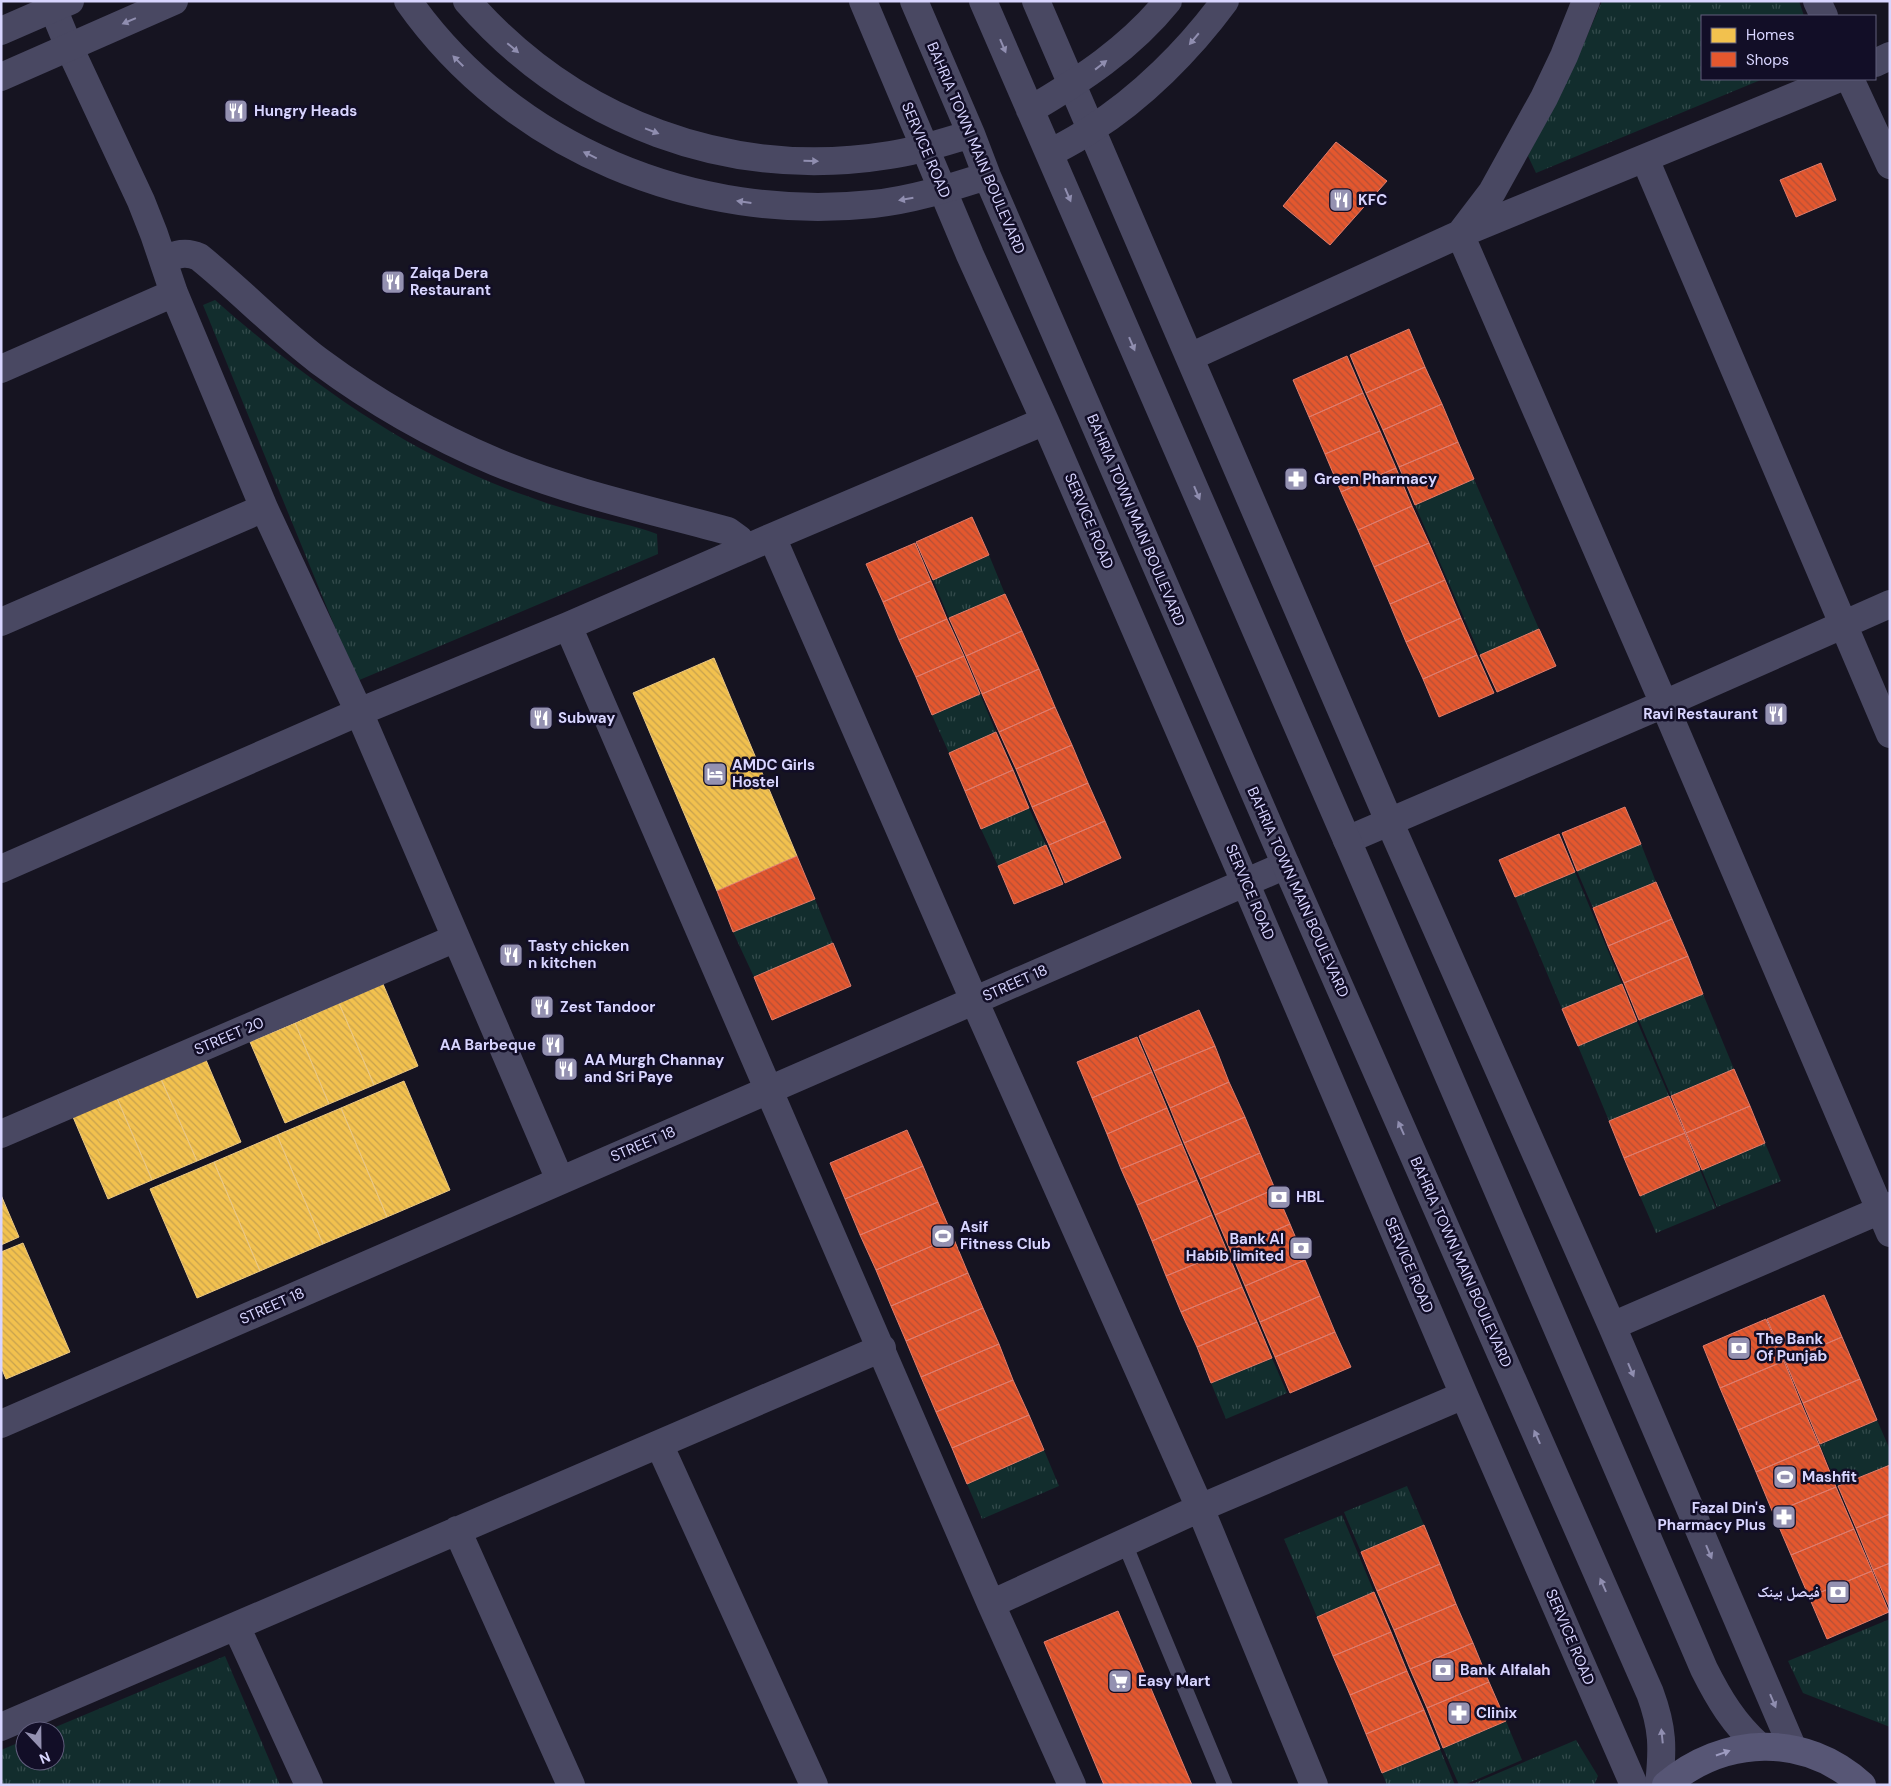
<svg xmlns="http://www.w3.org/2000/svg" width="1891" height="1786" viewBox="0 0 1891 1786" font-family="'DM Sans','Noto Naskh Arabic',sans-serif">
	<defs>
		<pattern id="grass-tufts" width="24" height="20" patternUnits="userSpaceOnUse" patternTransform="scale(1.25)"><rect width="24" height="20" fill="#122d2d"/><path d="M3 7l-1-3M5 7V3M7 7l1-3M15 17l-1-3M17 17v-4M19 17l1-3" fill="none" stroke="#344b4c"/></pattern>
		<pattern id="homes-back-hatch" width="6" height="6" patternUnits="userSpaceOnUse" patternTransform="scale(1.25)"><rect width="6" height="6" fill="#f2c14e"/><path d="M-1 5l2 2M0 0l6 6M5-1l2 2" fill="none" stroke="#c6a14e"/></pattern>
		<pattern id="shops-back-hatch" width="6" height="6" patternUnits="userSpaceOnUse" patternTransform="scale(1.25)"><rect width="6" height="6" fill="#e4572e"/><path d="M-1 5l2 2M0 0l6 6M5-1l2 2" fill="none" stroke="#b35037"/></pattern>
	</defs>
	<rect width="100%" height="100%" fill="#161421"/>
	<path fill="url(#grass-tufts)" d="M1602,1H1799L1804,16H1702V79H1763L1536,173L1528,156L1575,64Z
		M215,300C307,381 410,456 527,496C545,503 565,509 584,514C609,521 633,525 657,534L658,554L357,681L203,305Z
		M1474,479L1539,629L1480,655L1415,505Z
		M989,555L1005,594L949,618L933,580Z
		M980,694L996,732L949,753L932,715Z
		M1029,808L1046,845L998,866L981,829Z
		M1641,844L1656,882L1593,908L1577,871Z
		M1575,872L1622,984L1562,1009L1515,897Z
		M815,899L833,943L754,977L733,932Z
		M1703,994L1734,1069L1671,1096L1639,1020Z
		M1637,1021L1669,1096L1609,1121L1578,1046Z
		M1765,1143L1781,1181L1717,1207L1702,1170Z
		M1700,1170L1716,1208L1656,1233L1640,1196Z
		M1272,1358L1287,1393L1226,1419L1211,1383Z
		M1877,1420L1890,1450V1465L1838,1486L1820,1445Z
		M1044,1450L1059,1486L982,1519L967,1484Z
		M1407,1486L1424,1525L1361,1552L1344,1512Z
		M1342,1515L1374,1592L1317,1617L1284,1539Z
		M1890,1619V1727L1803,1693L1788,1661Z
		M225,1656L280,1785H1V1750L25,1740V1761H55V1731H46Z
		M1506,1721L1522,1760L1464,1785H1459L1443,1748Z
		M1576,1740L1598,1776L1594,1785H1470Z
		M1440,1749L1455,1785H1387L1382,1773Z"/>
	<path fill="url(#homes-back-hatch)" stroke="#eac783" d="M714,658L797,856L717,891L633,693Z
		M383,984L418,1066L374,1085L339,1003Z
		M339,1003L374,1085L329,1104L295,1023Z
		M295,1023L329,1104L285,1123L250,1042Z
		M206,1060L241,1142L197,1161L161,1079Z
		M161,1079L197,1161L152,1180L117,1098Z
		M404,1081L450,1190L387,1217L341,1108Z
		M117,1098L152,1180L108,1199L73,1117Z
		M341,1108L387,1217L323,1244L277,1135Z
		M277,1135L323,1244L260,1271L214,1162Z
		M214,1162L260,1271L197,1298L150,1189Z
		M1,1195L19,1237L1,1245Z
		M23,1243L70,1352L6,1379L1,1367V1252Z"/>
	<path fill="url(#shops-back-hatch)" stroke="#e07d6d" d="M1336,142L1387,181L1330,245L1283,206Z
		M1821,163L1836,200L1796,217L1780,180Z
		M1409,329L1425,367L1366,393L1350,355Z
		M1347,356L1363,393L1309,417L1293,380Z
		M1425,367L1442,404L1383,430L1366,393Z
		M1363,393L1380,431L1325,454L1309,417Z
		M1442,404L1458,442L1399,467L1383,430Z
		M1380,431L1396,468L1341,492L1325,454Z
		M1458,442L1474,479L1415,505L1399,467Z
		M1396,468L1412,506L1358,530L1341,492Z
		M1412,506L1429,543L1374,567L1358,530Z
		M972,517L989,555L933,580L916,542Z
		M915,543L931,581L883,602L866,564Z
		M1429,543L1445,580L1390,604L1374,567Z
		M1445,580L1461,618L1406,642L1390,604Z
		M931,581L947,619L899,640L883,602Z
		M1005,594L1022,631L966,656L949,618Z
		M1461,618L1477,655L1423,679L1406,642Z
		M947,619L964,656L916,677L899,640Z
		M1539,629L1556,666L1497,692L1480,655Z
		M1022,631L1039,669L982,694L966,656Z
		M1477,655L1494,693L1439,717L1423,679Z
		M964,656L980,694L932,715L916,677Z
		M1039,669L1055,707L999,732L982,694Z
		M1055,707L1072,745L1016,769L999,732Z
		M996,732L1013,770L965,791L949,753Z
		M1072,745L1088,783L1032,807L1016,769Z
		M1013,770L1029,808L981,829L965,791Z
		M1088,783L1105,821L1049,845L1032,807Z
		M1625,807L1641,844L1577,871L1562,833Z
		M1105,821L1121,858L1065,883L1049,845Z
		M1559,834L1575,872L1515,897L1499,860Z
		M1046,845L1063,884L1014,904L998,866Z
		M797,856L815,899L733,932L717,891Z
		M1656,882L1672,919L1608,946L1593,908Z
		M1672,919L1688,956L1624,983L1608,946Z
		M833,943L851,986L772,1020L754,977Z
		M1688,956L1703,994L1639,1020L1624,983Z
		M1622,984L1637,1021L1578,1046L1562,1009Z
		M1199,1010L1215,1046L1154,1071L1139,1036Z
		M1137,1037L1152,1072L1092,1098L1077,1062Z
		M1215,1046L1229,1082L1170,1108L1154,1071Z
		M1734,1069L1750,1106L1686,1133L1671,1096Z
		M1152,1072L1167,1108L1107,1134L1092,1098Z
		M1229,1082L1245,1117L1184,1143L1170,1108Z
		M1669,1096L1685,1133L1624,1158L1609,1121Z
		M1750,1106L1765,1143L1702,1170L1686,1133Z
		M1167,1108L1182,1144L1121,1169L1107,1134Z
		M1245,1117L1260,1153L1200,1179L1184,1143Z
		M907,1130L923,1166L845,1199L830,1163Z
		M1685,1133L1700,1170L1640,1196L1624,1158Z
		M1182,1144L1197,1180L1137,1205L1121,1169Z
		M1260,1153L1275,1189L1215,1215L1200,1179Z
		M923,1166L938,1202L860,1235L845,1199Z
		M1197,1180L1212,1215L1152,1241L1137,1205Z
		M1275,1189L1290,1224L1230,1250L1215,1215Z
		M938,1202L953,1237L876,1270L860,1235Z
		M1212,1215L1227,1251L1166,1276L1152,1241Z
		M1290,1224L1305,1260L1245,1286L1230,1250Z
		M953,1237L968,1273L891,1306L876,1270Z
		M1227,1251L1242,1287L1181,1312L1166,1276Z
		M1305,1260L1320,1296L1260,1322L1245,1286Z
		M968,1273L983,1308L906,1341L891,1306Z
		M1242,1287L1257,1322L1197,1347L1181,1312Z
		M1824,1295L1842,1337L1785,1361L1767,1319Z
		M1320,1296L1335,1332L1275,1357L1260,1322Z
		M983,1308L999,1344L921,1377L906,1341Z
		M1766,1319L1784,1361L1720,1388L1703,1346Z
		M1257,1322L1272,1358L1211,1383L1197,1347Z
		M1335,1332L1351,1367L1290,1393L1275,1357Z
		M1842,1337L1860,1379L1803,1403L1785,1361Z
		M999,1344L1013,1380L936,1412L921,1377Z
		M1784,1361L1801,1403L1738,1430L1720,1388Z
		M1860,1379L1877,1420L1820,1444L1803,1403Z
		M1013,1380L1029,1415L952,1448L936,1412Z
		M1801,1403L1819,1445L1756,1472L1738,1430Z
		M1029,1415L1044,1450L967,1484L952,1448Z
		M1819,1445L1836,1487L1773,1513L1756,1472Z
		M1890,1465V1514L1856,1528L1838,1486Z
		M1836,1487L1854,1529L1791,1555L1773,1513Z
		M1890,1514V1563L1873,1570L1856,1528Z
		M1424,1525L1440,1564L1377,1591L1361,1552Z
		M1854,1529L1872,1571L1809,1597L1791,1555Z
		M1890,1563V1609L1873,1570Z
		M1440,1564L1456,1604L1394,1630L1377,1591Z
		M1872,1571L1889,1612L1827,1639L1809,1597Z
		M1374,1592L1391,1632L1333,1656L1317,1617Z
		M1456,1604L1473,1643L1410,1669L1394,1630Z
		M1118,1611L1192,1785H1104L1044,1642Z
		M1391,1632L1407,1671L1350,1695L1333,1656Z
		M1473,1643L1489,1682L1427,1708L1410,1669Z
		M1407,1671L1424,1710L1366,1734L1350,1695Z
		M1489,1682L1506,1721L1443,1748L1427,1708Z
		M1424,1710L1440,1749L1382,1773L1366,1734Z"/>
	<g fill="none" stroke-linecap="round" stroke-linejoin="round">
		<path stroke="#494862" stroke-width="15" d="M1124,1542L1225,1785"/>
		<path stroke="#494862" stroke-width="28" d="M50,1L69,47L141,201L154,234L174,293L264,508L359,712L560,1180
			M863,1L970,255L1045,421L1245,882L1464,1395L1634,1785
			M1036,1L1389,821L1612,1326L1793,1749
			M1586,1L1564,56L1544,98L1492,192L1460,234L1664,704L1890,1233
			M1817,1L1824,16
			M1875,63L1890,56
			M1850,79L1890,165
			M1645,159L1890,734
			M163,260C176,254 186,251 199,257C240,290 277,329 319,361C373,401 434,436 496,462C571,493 651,510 728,531L739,539L745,549
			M1190,357L1460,234L1837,79
			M1,369L174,293
			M772,537L974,1000L1200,1508L1314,1785
			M1,622L264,508
			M568,626L991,1604L1072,1785
			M1347,840L1664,704L1890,604
			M1,869L359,712L568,626L772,537L1045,421
			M1,1134L456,938
			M1612,1326L1890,1206
			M1,1424L1286,865
			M659,1444L814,1785
			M457,1530L571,1785
			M991,1604L1200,1508L1464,1395
			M236,1626L309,1785
			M1,1727L882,1348"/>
		<path stroke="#494862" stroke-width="28" d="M408,1C512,149 696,223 873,204C912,200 949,188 987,176
			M467,1C574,123 730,181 890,155C918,151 944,142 971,134
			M914,1L971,134L987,176L1286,865L1650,1693C1663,1728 1663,1748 1659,1785
			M983,1L1347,840L1704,1669C1719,1699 1734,1724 1759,1746
			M1,31L70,1
			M1,77L174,1
			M1030,110C1081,80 1130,48 1168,1
			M1050,153C1063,146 1077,139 1090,130C1141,98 1189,50 1225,1"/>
		<path stroke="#575675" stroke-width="28" d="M1666,1785C1724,1736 1804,1732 1862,1785"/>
	</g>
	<defs><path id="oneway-solid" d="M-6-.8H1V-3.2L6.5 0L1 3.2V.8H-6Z" transform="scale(1.25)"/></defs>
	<g fill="#908eb0">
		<use href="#oneway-solid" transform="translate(129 21) rotate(157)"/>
		<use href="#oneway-solid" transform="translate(1194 39) rotate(130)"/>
		<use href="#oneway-solid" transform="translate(1003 46) rotate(67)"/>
		<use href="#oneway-solid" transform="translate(513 48) rotate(40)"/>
		<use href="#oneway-solid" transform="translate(458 61) rotate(-135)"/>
		<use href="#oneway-solid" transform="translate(1101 65) rotate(-38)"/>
		<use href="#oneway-solid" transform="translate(652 131) rotate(21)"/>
		<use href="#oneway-solid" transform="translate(590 155) rotate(-154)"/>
		<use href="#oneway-solid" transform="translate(811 161) rotate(1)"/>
		<use href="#oneway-solid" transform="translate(1068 195) rotate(67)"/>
		<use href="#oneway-solid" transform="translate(906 199) rotate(170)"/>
		<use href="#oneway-solid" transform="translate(744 202) rotate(-172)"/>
		<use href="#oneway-solid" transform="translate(1132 344) rotate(67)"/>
		<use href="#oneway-solid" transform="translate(1197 493) rotate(67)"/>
		<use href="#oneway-solid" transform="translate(1401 1128) rotate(-114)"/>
		<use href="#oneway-solid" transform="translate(1631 1370) rotate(67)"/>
		<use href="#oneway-solid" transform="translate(1537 1437) rotate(-114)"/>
		<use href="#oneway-solid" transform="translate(1709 1552) rotate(67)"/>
		<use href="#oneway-solid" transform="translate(1603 1585) rotate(-114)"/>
		<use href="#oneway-solid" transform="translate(1773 1701) rotate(67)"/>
		<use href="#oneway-solid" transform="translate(1662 1736) rotate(-96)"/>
	</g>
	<use fill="#9e9cc1" href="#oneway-solid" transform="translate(1723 1753) rotate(-19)"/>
	<defs>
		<g id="restaurant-square" transform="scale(1.25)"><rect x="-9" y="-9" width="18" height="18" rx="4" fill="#9491b1" stroke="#120e27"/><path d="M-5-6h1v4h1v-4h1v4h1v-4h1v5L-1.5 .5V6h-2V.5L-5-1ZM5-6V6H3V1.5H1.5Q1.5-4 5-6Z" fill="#fff"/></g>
		<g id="pharmacy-square" transform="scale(1.25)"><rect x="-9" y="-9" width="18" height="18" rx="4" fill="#9491b1" stroke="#120e27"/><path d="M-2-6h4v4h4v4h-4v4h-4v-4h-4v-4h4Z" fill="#fff"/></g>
		<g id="hotel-square" transform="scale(1.25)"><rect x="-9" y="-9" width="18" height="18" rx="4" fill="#9491b1" stroke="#120e27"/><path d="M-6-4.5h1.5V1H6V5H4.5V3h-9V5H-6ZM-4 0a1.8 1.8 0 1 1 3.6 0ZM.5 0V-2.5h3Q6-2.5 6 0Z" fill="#fff"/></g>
		<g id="bank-square" transform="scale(1.25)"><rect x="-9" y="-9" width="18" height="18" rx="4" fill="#9491b1" stroke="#120e27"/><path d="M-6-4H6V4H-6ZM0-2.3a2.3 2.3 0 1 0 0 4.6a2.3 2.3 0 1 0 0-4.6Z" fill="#fff"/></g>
		<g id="stadium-square" transform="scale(1.25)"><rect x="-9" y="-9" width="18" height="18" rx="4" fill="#9491b1" stroke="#120e27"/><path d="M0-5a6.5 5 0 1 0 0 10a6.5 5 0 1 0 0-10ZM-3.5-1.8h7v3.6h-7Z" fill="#fff"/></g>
		<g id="supermarket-square" transform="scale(1.25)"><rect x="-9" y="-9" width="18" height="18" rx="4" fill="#9491b1" stroke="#120e27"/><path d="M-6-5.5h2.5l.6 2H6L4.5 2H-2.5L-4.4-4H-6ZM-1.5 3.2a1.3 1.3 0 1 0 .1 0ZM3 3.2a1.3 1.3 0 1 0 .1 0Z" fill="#fff"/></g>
	</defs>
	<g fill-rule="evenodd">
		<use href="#restaurant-square" x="236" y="111"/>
		<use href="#restaurant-square" x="1341" y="200"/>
		<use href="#restaurant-square" x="393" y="282"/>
		<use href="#pharmacy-square" x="1296" y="479"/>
		<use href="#restaurant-square" x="1776" y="714"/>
		<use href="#restaurant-square" x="541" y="718"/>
		<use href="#hotel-square" x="715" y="774"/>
		<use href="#restaurant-square" x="511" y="955"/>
		<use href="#restaurant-square" x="542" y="1007"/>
		<use href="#restaurant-square" x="553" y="1045"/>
		<use href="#restaurant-square" x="566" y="1069"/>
		<use href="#bank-square" x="1279" y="1197"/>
		<use href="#stadium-square" x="943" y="1236"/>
		<use href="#bank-square" x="1301" y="1248"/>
		<use href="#bank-square" x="1739" y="1348"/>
		<use href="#stadium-square" x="1785" y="1477"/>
		<use href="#pharmacy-square" x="1784" y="1517"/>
		<use href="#bank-square" x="1838" y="1592"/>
		<use href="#bank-square" x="1443" y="1670"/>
		<use href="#supermarket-square" x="1120" y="1681"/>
		<use href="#pharmacy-square" x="1459" y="1713"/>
	</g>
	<g text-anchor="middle" stroke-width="5" stroke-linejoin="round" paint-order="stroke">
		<g font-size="15" font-weight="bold" fill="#d8d5ff" stroke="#120e27" text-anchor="start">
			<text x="254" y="116">Hungry Heads</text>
			<text x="1358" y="205">KFC</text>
			<text x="410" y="278">Zaiqa Dera<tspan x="410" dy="17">Restaurant</tspan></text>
			<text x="1314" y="484">Green Pharmacy</text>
			<text x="1758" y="719" text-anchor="end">Ravi Restaurant</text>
			<text x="558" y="723">Subway</text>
			<text x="732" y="770">AMDC Girls<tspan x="732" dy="17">Hostel</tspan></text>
			<text x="528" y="951">Tasty chicken<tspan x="528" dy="17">n kitchen</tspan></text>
			<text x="560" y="1012">Zest Tandoor</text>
			<text x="536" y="1050" text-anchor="end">AA Barbeque</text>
			<text x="584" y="1065">AA Murgh Channay<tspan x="584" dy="17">and Sri Paye</tspan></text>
			<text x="1296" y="1202">HBL</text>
			<text x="960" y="1232">Asif<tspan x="960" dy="17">Fitness Club</tspan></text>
			<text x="1284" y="1244" text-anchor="end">Bank Al<tspan x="1284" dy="17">Habib limited</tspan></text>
			<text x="1756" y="1344">The Bank<tspan x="1756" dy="17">Of Punjab</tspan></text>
			<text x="1802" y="1482">Mashfit</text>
			<text x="1766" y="1513" text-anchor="end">Fazal Din's<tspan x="1766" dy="17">Pharmacy Plus</tspan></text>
			<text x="1820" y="1597" text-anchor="end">فیصل بینک</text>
			<text x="1460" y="1675">Bank Alfalah</text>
			<text x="1138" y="1686">Easy Mart</text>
			<text x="1476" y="1718">Clinix</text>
		</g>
		<g font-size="15" fill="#d8d5ff" stroke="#120e27">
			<text transform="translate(976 148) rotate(67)" y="5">BAHRIA TOWN MAIN BOULEVARD</text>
			<text transform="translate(926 150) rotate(67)" y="5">SERVICE ROAD</text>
			<text transform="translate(1136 520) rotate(67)" y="5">BAHRIA TOWN MAIN BOULEVARD</text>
			<text transform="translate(1089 521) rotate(67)" y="5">SERVICE ROAD</text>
			<text transform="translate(1250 892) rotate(67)" y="5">SERVICE ROAD</text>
			<text transform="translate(1298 892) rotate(66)" y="5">BAHRIA TOWN MAIN BOULEVARD</text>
			<text transform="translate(1015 983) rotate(-24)" y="5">STREET 18</text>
			<text transform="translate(229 1036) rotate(-23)" y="5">STREET 20</text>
			<text transform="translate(643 1144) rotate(-23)" y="5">STREET 18</text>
			<text transform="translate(1461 1262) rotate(66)" y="5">BAHRIA TOWN MAIN BOULEVARD</text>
			<text transform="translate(1409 1265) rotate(67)" y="5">SERVICE ROAD</text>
			<text transform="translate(272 1306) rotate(-24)" y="5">STREET 18</text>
			<text transform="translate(1570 1637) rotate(67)" y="5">SERVICE ROAD</text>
		</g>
	</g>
	<rect width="1891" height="1786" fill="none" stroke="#d8d5ff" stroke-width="5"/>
	<rect x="1701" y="15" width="175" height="65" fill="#120e27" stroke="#615e7d"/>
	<rect x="1711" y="28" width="25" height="15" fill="#f2c14e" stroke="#615e7d"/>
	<text x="1746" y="40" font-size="15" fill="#d8d5ff">Homes</text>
	<rect x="1711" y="52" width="25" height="15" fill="#e4572e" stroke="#615e7d"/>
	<text x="1746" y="65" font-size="15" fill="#d8d5ff">Shops</text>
	<g transform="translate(40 1746) rotate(158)"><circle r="24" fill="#120e27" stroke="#615e7d"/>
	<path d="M0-4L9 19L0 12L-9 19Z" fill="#9491b1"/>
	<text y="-8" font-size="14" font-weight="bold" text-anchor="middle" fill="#d8d5ff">N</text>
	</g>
</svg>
